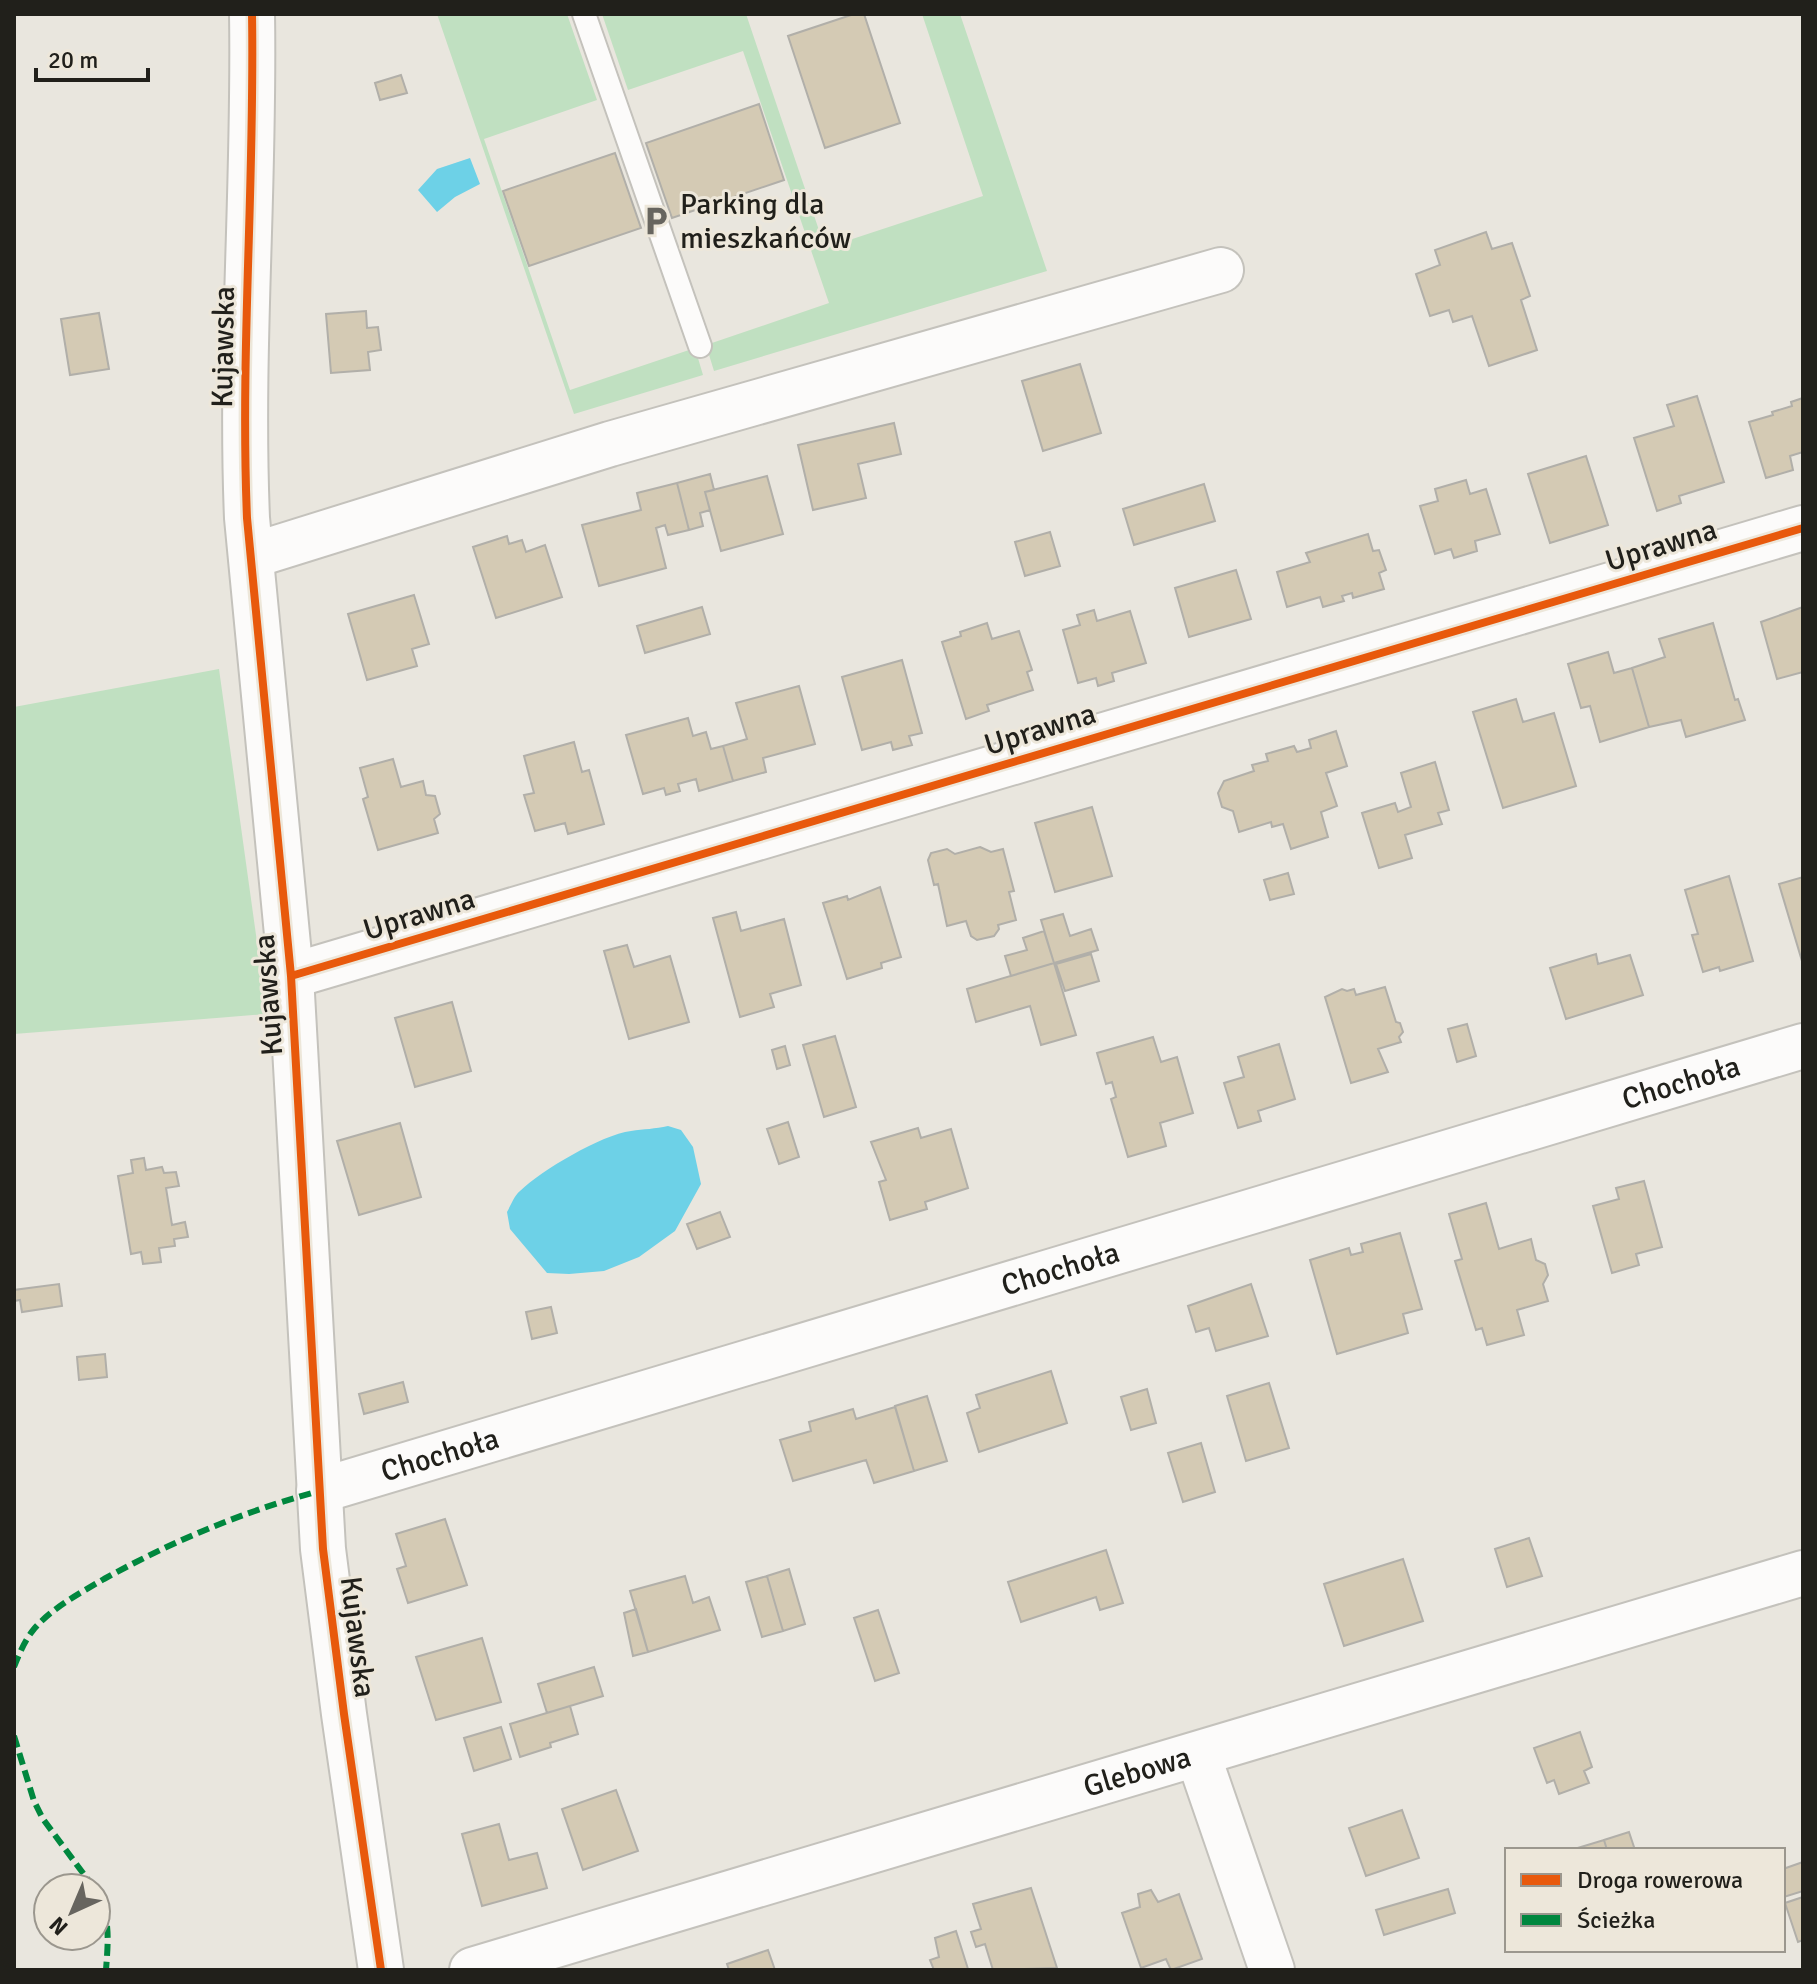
<svg xmlns="http://www.w3.org/2000/svg" width="1817" height="1984" viewBox="0 0 1817 1984" font-family="Signika,sans-serif">
	<rect width="100%" height="100%" fill="#e9e6de"/>
	<path fill="#c0e0c1" d="M437,14H567L597,100L484,139L570,390L695,348L703,375L574,414Z
		M602,14H746L825,248L983,196L922,14H960L1047,271L714,371L706,345L829,303L743,51L628,90Z
		M219,669L267,1014L14,1034V707Z"/>
	<path fill="#6dd1e7" d="M470,158L480,184L455,197L437,212L418,190L437,169Z
		M668,1126L681,1130L693,1147L701,1184L675,1231L639,1257L604,1271L569,1274L547,1273L510,1229L507,1212C511,1205 514,1196 520,1191C542,1170 601,1135 631,1131C644,1129 655,1129 668,1126Z"/>
	<path fill="#d4cab4" stroke="#b1afa9" stroke-width="2" d="M854,14H864L900,123L825,148L788,36Z
		M401,75L407,93L380,100L375,83Z
		M759,104L784,180L672,218L646,143Z
		M615,153L641,228L529,266L503,191Z
		M1486,232L1492,249L1512,243L1530,296L1521,300L1537,350L1489,366L1472,316L1453,322L1449,310L1430,316L1416,274L1440,265L1435,250Z
		M366,311L367,328L378,327L381,350L368,352L370,370L331,373L326,314Z
		M99,313L109,369L70,375L61,319Z
		M1080,364L1101,433L1043,451L1022,381Z
		M1697,396L1724,482L1679,496L1681,503L1657,511L1634,438L1674,426L1667,405Z
		M1803,398V452L1790,456L1793,470L1766,478L1749,422L1773,415L1772,412L1792,406L1791,402Z
		M894,423L901,454L858,464L866,498L813,510L798,445Z
		M1586,456L1608,525L1550,543L1528,474Z
		M710,474L714,490L705,492L710,510L700,513L703,526L689,530L677,483Z
		M767,476L783,534L721,551L705,492Z
		M1466,480L1470,494L1486,489L1500,534L1475,541L1477,551L1454,558L1451,549L1435,554L1420,506L1438,501L1435,489Z
		M677,483L689,530L668,535L665,525L656,528L666,568L599,586L582,525L641,510L637,493Z
		M1204,484L1215,521L1134,545L1123,509Z
		M1050,532L1060,566L1025,576L1015,542Z
		M1368,534L1373,551L1379,550L1386,570L1379,573L1384,589L1353,598L1352,593L1342,596L1344,601L1323,607L1320,597L1287,607L1277,572L1310,562L1306,553Z
		M507,536L509,544L522,540L526,552L545,545L562,597L496,618L473,547Z
		M1236,570L1251,619L1189,637L1175,588Z
		M414,595L429,644L412,649L417,666L367,680L348,614Z
		M702,607L710,634L645,653L637,626Z
		M1803,607V672L1777,679L1761,622Z
		M1094,610L1097,621L1130,611L1146,663L1112,673L1114,681L1098,686L1096,678L1078,683L1063,630L1080,625L1077,615Z
		M987,623L992,639L1019,631L1032,670L1027,672L1033,690L987,705L989,711L966,719L942,642L961,636L960,632Z
		M1713,623L1735,700L1738,699L1745,720L1686,737L1681,720L1649,727L1632,668L1665,657L1659,639Z
		M1608,652L1614,673L1632,668L1649,727L1600,742L1590,706L1581,708L1568,664Z
		M902,660L922,733L909,736L912,745L893,750L891,742L862,750L842,677Z
		M799,686L815,744L763,758L766,772L733,781L723,746L747,739L736,703Z
		M1516,699L1523,722L1554,713L1576,786L1503,808L1473,712Z
		M688,718L693,736L706,732L711,749L723,746L733,781L699,791L696,779L678,784L680,791L666,795L664,788L643,794L626,735Z
		M1336,731L1347,766L1326,773L1337,806L1321,812L1328,837L1291,849L1283,824L1272,827L1271,822L1239,832L1233,811L1222,807L1218,793L1224,781L1254,771L1252,765L1268,761L1266,754L1294,746L1297,752L1311,748L1309,740Z
		M574,742L582,772L589,770L604,824L568,834L565,823L535,831L524,795L534,793L524,756Z
		M393,759L401,787L423,781L426,795L435,796L440,814L434,819L438,833L378,850L363,799L368,797L360,768Z
		M1435,762L1449,810L1438,813L1442,824L1405,835L1412,858L1379,868L1362,813L1395,803L1398,812L1411,807L1401,773Z
		M1092,807L1112,876L1055,892L1035,823Z
		M980,847L991,852L1003,849L1014,891L1009,892L1016,920L998,925L999,929L994,936L977,940L971,936L966,921L947,926L938,884L934,885L928,860L931,853L947,849L955,854Z
		M1288,873L1294,894L1270,900L1264,880Z
		M1729,876L1753,961L1720,971L1719,967L1703,972L1692,935L1698,934L1685,890Z
		M1803,877V960L1802,961L1779,884Z
		M880,887L901,957L881,963L882,968L847,979L823,903L847,896L848,900Z
		M736,912L741,931L784,919L801,985L770,994L774,1007L740,1017L713,918Z
		M1063,914L1070,936L1091,929L1098,950L1054,963L1041,920Z
		M1044,931L1054,963L1011,976L1005,956L1027,950L1023,938Z
		M627,945L634,967L670,956L689,1022L629,1039L604,951Z
		M1091,954L1099,981L1065,991L1056,964Z
		M1596,954L1598,964L1630,955L1643,995L1566,1019L1550,968Z
		M1054,963L1076,1035L1041,1045L1030,1006L976,1022L967,989Z
		M1385,987L1396,1022L1400,1023L1403,1032L1399,1037L1401,1042L1378,1049L1388,1072L1351,1083L1325,997L1342,989L1347,991L1354,989L1356,995Z
		M452,1002L471,1071L415,1087L395,1018Z
		M1467,1024L1476,1056L1457,1062L1448,1029Z
		M835,1036L856,1107L824,1117L803,1045Z
		M1153,1037L1161,1062L1177,1057L1193,1113L1160,1123L1166,1146L1128,1157L1111,1099L1116,1097L1112,1082L1106,1084L1097,1053Z
		M1279,1044L1295,1099L1258,1111L1261,1121L1238,1128L1224,1083L1244,1077L1238,1057Z
		M785,1046L790,1065L777,1069L772,1050Z
		M788,1122L799,1157L779,1164L767,1129Z
		M400,1123L421,1197L359,1215L337,1141Z
		M918,1128L921,1138L951,1129L968,1188L925,1202L927,1209L890,1220L879,1182L886,1180L871,1142Z
		M144,1158L146,1170L162,1167L164,1173L176,1172L179,1186L166,1188L172,1225L185,1222L188,1237L174,1239L175,1246L159,1248L161,1262L143,1264L141,1252L131,1254L118,1176L133,1173L131,1160Z
		M1644,1181L1662,1247L1636,1254L1639,1265L1612,1273L1593,1206L1619,1199L1616,1188Z
		M1486,1203L1499,1249L1531,1239L1536,1260L1545,1264L1548,1275L1543,1284L1548,1301L1517,1310L1524,1335L1487,1345L1482,1328L1476,1330L1455,1261L1462,1259L1449,1214Z
		M720,1212L730,1237L697,1249L687,1224Z
		M1400,1233L1422,1309L1403,1314L1408,1333L1337,1354L1310,1260L1349,1248L1351,1255L1363,1252L1361,1244Z
		M59,1284L62,1306L22,1312L20,1300L14,1301V1290Z
		M1251,1284L1268,1336L1216,1351L1209,1328L1196,1332L1188,1306Z
		M551,1307L557,1333L532,1339L526,1312Z
		M105,1354L107,1377L79,1380L77,1357Z
		M1051,1371L1067,1423L979,1452L967,1413L980,1408L976,1395Z
		M403,1382L408,1402L364,1414L359,1394Z
		M1269,1383L1289,1448L1246,1461L1227,1396Z
		M1147,1389L1156,1423L1131,1430L1121,1397Z
		M927,1396L947,1461L914,1471L895,1406Z
		M895,1407L914,1471L874,1483L866,1460L793,1481L780,1440L811,1431L809,1422L853,1409L856,1419Z
		M1201,1443L1215,1492L1183,1502L1168,1453Z
		M445,1519L467,1585L408,1603L397,1569L406,1566L396,1534Z
		M1529,1538L1542,1576L1507,1587L1495,1549Z
		M1106,1550L1123,1603L1100,1610L1096,1597L1021,1622L1008,1582Z
		M1403,1559L1423,1621L1344,1646L1324,1584Z
		M789,1569L805,1624L783,1631L767,1576Z
		M685,1576L693,1603L709,1597L720,1630L648,1652L630,1591Z
		M767,1576L783,1631L762,1637L746,1582Z
		M636,1609L648,1652L633,1656L624,1613Z
		M878,1610L899,1673L875,1681L854,1618Z
		M482,1638L501,1702L436,1720L416,1657Z
		M594,1667L603,1696L547,1713L538,1684Z
		M570,1706L578,1734L550,1743L551,1747L520,1757L510,1724Z
		M501,1727L511,1759L474,1771L464,1738Z
		M1580,1732L1592,1767L1584,1771L1589,1783L1559,1794L1554,1780L1547,1783L1534,1748Z
		M616,1790L638,1851L583,1870L562,1809Z
		M1402,1810L1419,1858L1366,1876L1349,1828Z
		M499,1824L509,1860L537,1853L547,1888L482,1906L462,1834Z
		M1629,1832L1635,1850H1607L1604,1840Z
		M1604,1840L1607,1850H1571Z
		M1803,1862V1891L1784,1897L1783,1869Z
		M1031,1888L1057,1968L993,1970L985,1944L976,1947L971,1932L981,1929L973,1904Z
		M1448,1889L1455,1913L1384,1935L1376,1910Z
		M1151,1890L1158,1902L1179,1894L1202,1959L1171,1970L1166,1959L1141,1968L1122,1913L1140,1907L1138,1894Z
		M1803,1897V1940L1798,1942L1785,1903Z
		M956,1931L968,1969L934,1970L930,1960L939,1957L935,1938Z
		M768,1950L775,1970H729L727,1964Z"/>
	<g fill="none" stroke-linecap="round" stroke-linejoin="round">
		<g stroke="#c4c2bc" stroke-width="26">
			<path id="service" d="M584,14L700,346"/>
		</g>
		<g stroke="#c4c2bc" stroke-width="48">
			<g id="minor">
				<path d="M252,14C255,182 240,350 247,518L291,976L323,1549L344,1714L381,1970"/>
				<path d="M251,556L610,444L1221,270"/>
				<path d="M291,976L1803,528"/>
				<path id="s1" d="M319,1491L1803,1046"/>
				<path d="M1198,1755L1272,1970"/>
				<path id="s2" d="M472,1970L1803,1573"/>
			</g>
		</g>
		<use href="#service" stroke="#fcfbfa" stroke-width="22"/>
		<use href="#minor" stroke="#fcfbfa" stroke-width="44"/>
		<path stroke="#00873e" stroke-width="6" stroke-dasharray="12 6" stroke-linecap="butt" d="M14,1667C19,1654 25,1640 34,1629C52,1608 80,1593 104,1579C173,1541 242,1512 319,1491
			M14,1736L34,1801L43,1819L94,1888
			M96,1892C111,1917 108,1942 106,1970"/>
		<g stroke="#ede7da" stroke-width="13">
			<path id="cycleway" d="M252,14C255,182 240,350 247,518L291,976L323,1549L344,1714L381,1970
				M291,976L1803,528"/>
		</g>
		<use href="#cycleway" stroke="#e8590c" stroke-width="8"/>
	</g>
	<defs>
		<g id="parking-bare" transform="scale(2.4)"><path d="M-3.5-5.5H1a3.5 3.5 0 0 1 0 7H-1V5.5H-3.5ZM-1-3.4V-.6H.8a1.4 1.4 0 0 0 0-2.8Z" fill="#67655f" stroke="#ede7da" stroke-width="2.5" paint-order="stroke"/></g>
	</defs>
	<g fill-rule="evenodd">
		<use href="#parking-bare" x="656" y="221"/>
	</g>
	<g text-anchor="middle" stroke-width="6" stroke-linejoin="round" paint-order="stroke">
		<g font-size="30" fill="#21201b" stroke="#ede7da" text-anchor="start">
			<text x="680" y="214">Parking dla<tspan x="680" dy="34">mieszkańców</tspan></text>
		</g>
		<g font-size="30" fill="#21201b" stroke="#ede7da">
			<text transform="translate(223 347) rotate(-89)" y="10">Kujawska</text>
			<text transform="translate(1661 545) rotate(-17)" y="10">Uprawna</text>
			<text transform="translate(1040 729) rotate(-17)" y="10">Uprawna</text>
			<text transform="translate(419 914) rotate(-17)" y="10">Uprawna</text>
			<text transform="translate(268 995) rotate(-94)" y="10">Kujawska</text>
			<text dy="10" stroke="none"><textPath href="#s1" startOffset="1422">Chochoła</textPath></text>
			<text dy="10" stroke="none"><textPath href="#s1" startOffset="774">Chochoła</textPath></text>
			<text dy="10" stroke="none"><textPath href="#s1" startOffset="126">Chochoła</textPath></text>
			<text transform="translate(358 1637) rotate(83)" y="10">Kujawska</text>
			<text dy="10" stroke="none"><textPath href="#s2" startOffset="694">Glebowa</textPath></text>
		</g>
	</g>
	<rect width="1817" height="1984" fill="none" stroke="#21201b" stroke-width="32"/>
	<rect x="1505" y="1848" width="280" height="104" fill="#ede7da" stroke="#9b978e" stroke-width="2"/>
	<rect x="1521" y="1874" width="40" height="12" fill="#e8590c" stroke="#9b978e" stroke-width="2"/>
	<text x="1577" y="1888" font-size="24" fill="#21201b">Droga rowerowa</text>
	<rect x="1521" y="1914" width="40" height="12" fill="#00873e" stroke="#9b978e" stroke-width="2"/>
	<text x="1577" y="1928" font-size="24" fill="#21201b">Ścieżka</text>
	<g transform="translate(72 1912) rotate(224)"><circle r="38" fill="#ede7da" stroke="#9b978e" stroke-width="2"/>
	<path d="M0-6L14 30L0 20L-14 30Z" fill="#67655f"/>
	<text y="-12" font-size="22" font-weight="bold" text-anchor="middle" fill="#21201b">N</text>
	</g>
	<path d="M36 68v12h112v-12" fill="none" stroke="#21201b" stroke-width="4"/>
	<text x="48" y="68" font-size="24" fill="#21201b" stroke="#ede7da" stroke-width="6" paint-order="stroke">20 m</text>
</svg>
